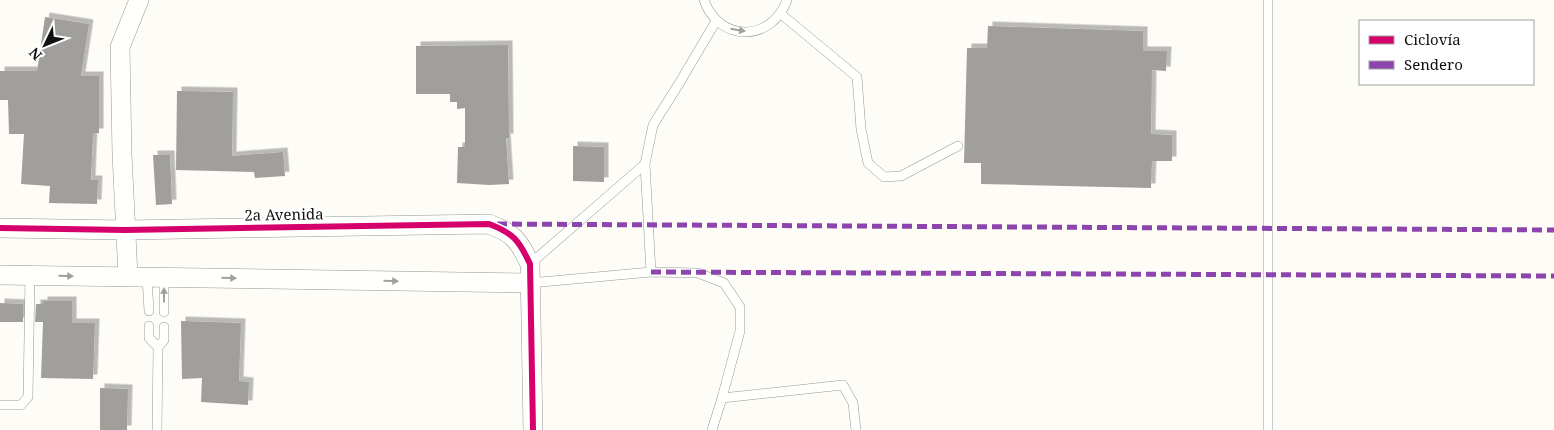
<svg xmlns="http://www.w3.org/2000/svg" width="1554" height="430" viewBox="0 0 1554 430" font-family="'Noto Serif',serif">
	<defs>
		<filter id="shadow"><feDropShadow dx="4.5" dy="-4.5" stdDeviation="0" flood-color="#0004"/></filter>
	</defs>
	<rect width="100%" height="100%" fill="#fdfcf7"/>
	<path fill="#a19f9c" filter="url(#shadow)" d="M45,17L89,24L81,76H99V133H93L91,180H98L97,204L49,203L50,186L21,184L24,134H9L8,100H0V71H37Z
		M988,26L1143,31V51H1167L1166,71L1152,70L1151,134L1172,135V161H1152L1151,188L981,184V163H964L967,48H987Z
		M508,45L509,138H506L509,184L489,185L457,183L458,147H465V108L457,109V102H450V94H416V46Z
		M177,91L233,92L232,156L283,152L285,176L255,178L254,172L176,170Z
		M573,146L604,147V182L573,181Z
		M153,155H170L172,204L156,205Z
		M43,301H72V323H95L93,379L41,378L43,322H35L36,304H43Z
		M0,303L23,304V322H0Z
		M181,321L241,323L239,381L249,382L248,405L201,402L202,378L182,379Z
		M100,388L128,389L127,430H100Z"/>
	<g fill="none" stroke-linecap="round" stroke-linejoin="round">
		<g stroke="#979795" stroke-width="10">
			<path id="lane" d="M704,0C719,43 772,42 787,0
				M781,14L857,77L861,129L868,163L884,177L901,176L958,146
				M530,264L645,164
				M651,272L645,164L653,125L680,82L716,21
				M147,277L149,311
				M164,277V312
				M530,283L651,272L698,273L724,283L740,307V331L722,398L843,385L853,403L856,430
				M149,326V338L158,347
				M0,405H21L28,397L30,275
				M157,430L158,347L164,340V327
				M712,430L722,398
				M1268,430V0"/>
		</g>
		<g stroke="#979795" stroke-width="20">
			<path id="street" d="M0,228L125,230L489,224C513,233 519,240 530,264L533,430
				M0,275L530,283
				M128,276L122,154L120,47L139,0"/>
		</g>
		<use href="#lane" stroke="#fffffe" stroke-width="9"/>
		<use href="#street" stroke="#fffffe" stroke-width="19"/>
		<path stroke="#8e44ad" stroke-width="5" stroke-dasharray="10 5" stroke-linecap="butt" d="M497,224L1554,230
			M651,272L1554,276"/>
		<g stroke="#fff" stroke-width="9">
			<path id="cycleway" d="M0,228L125,230L489,224C513,233 519,240 530,264L533,430"/>
		</g>
		<use href="#cycleway" stroke="#d6006c" stroke-width="6"/>
	</g>
	<defs><path id="oneway-solid" d="M-6-.8H1V-3.2L6.5 0L1 3.2V.8H-6Z" transform="scale(1.25)"/></defs>
	<g fill="#a0a09f">
		<use href="#oneway-solid" transform="translate(738 30) rotate(9)"/>
		<use href="#oneway-solid" transform="translate(66 276) rotate(1)"/>
		<use href="#oneway-solid" transform="translate(229 278) rotate(1)"/>
		<use href="#oneway-solid" transform="translate(391 281) rotate(1)"/>
		<use href="#oneway-solid" transform="translate(164 295) rotate(-90)"/>
	</g>
	<g text-anchor="middle" stroke-width="5" stroke-linejoin="round" paint-order="stroke">
		<g font-size="15" fill="#111" stroke="#fff">
			<text transform="translate(284 215) rotate(-1)" y="5">2a Avenida</text>
		</g>
	</g>
	<rect x="1359" y="20" width="175" height="65" fill="#ffffff" stroke="#a0a0a0"/>
	<rect x="1369" y="36" width="25" height="8" fill="#d6006c" stroke="#a0a0a0"/>
	<text x="1404" y="45" font-size="15" fill="#111111">Ciclovía</text>
	<rect x="1369" y="61" width="25" height="8" fill="#8e44ad" stroke="#a0a0a0"/>
	<text x="1404" y="70" font-size="15" fill="#111111">Sendero</text>
	<g transform="translate(45 45) rotate(227)" stroke="#ffffff" stroke-width="4" paint-order="stroke">
	<path d="M0-4L9 19L0 12L-9 19Z" fill="#111111"/>
	<text y="-8" font-size="14" font-weight="bold" text-anchor="middle" fill="#111111">N</text>
	</g>
</svg>
